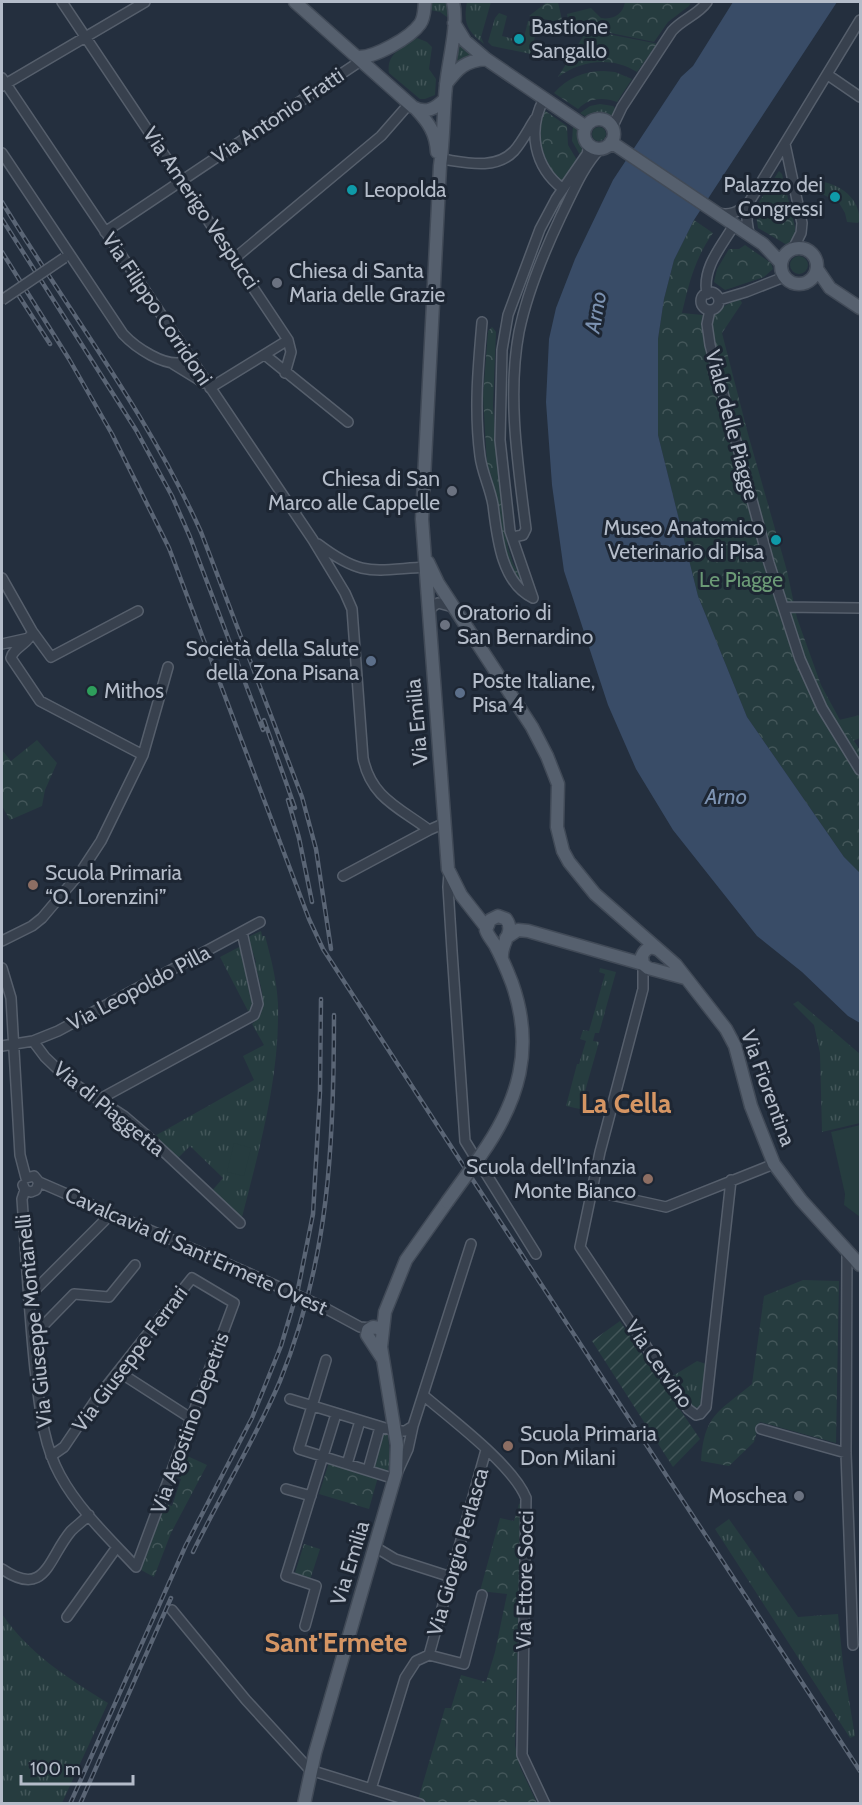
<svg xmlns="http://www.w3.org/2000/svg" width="862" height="1805" viewBox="0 0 862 1805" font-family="Cabin,sans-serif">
	<defs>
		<pattern id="grass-tufts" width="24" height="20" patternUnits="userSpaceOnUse" patternTransform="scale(1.5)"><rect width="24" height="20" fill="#263c3f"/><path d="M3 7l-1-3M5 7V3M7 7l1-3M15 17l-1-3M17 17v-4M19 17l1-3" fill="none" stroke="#435659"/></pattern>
		<pattern id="park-crowns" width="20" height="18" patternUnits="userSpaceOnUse" patternTransform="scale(1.5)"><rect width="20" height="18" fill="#263c3f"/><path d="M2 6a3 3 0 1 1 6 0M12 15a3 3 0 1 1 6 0" fill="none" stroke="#435659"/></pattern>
		<pattern id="garden-furrows" width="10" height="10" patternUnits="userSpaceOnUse" patternTransform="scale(1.5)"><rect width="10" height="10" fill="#263c3f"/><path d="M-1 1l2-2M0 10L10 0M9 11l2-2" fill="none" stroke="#435659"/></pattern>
	</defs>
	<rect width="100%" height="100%" fill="#242f3e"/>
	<path fill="url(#grass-tufts)" d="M432,2H448L447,17L440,12L430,10Z
		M467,2H491L481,37L484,44C467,31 463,23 467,2Z
		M499,13L507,16L502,36L523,41L528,21L538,23L531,54L492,46L488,42L495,18Z
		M417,38L427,42L432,47L429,69L436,79L435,95L425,99H420L389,73C386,54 402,47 417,38Z
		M457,40L478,56L453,67Z
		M600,104L613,106L617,110L613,116L600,113L588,118L580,113L590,106Z
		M573,126L580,131V139L585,148L580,155L572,141Z
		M592 134a7 7 0 1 1 14 0a7 7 0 1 1-14 0Z
		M812,180C836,182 858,194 860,220L858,223L847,222L845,213L839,203L842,200L841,196L836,192L834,195L838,198L836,201L824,195L815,194Z
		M790 265a9 9 0 1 1 18 0a9 9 0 1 1-18 0Z
		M860,715V738L853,741L839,720Z
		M261,931L262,936H265C271,958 277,981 278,1004C280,1078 259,1150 241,1221L210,1193L223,1178L190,1146L176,1160L153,1137L254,1080L243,1056L264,1045L252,1024C272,1009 259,984 255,963L256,962L248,937Z
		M241,946L254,1003L249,1013L220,957Z
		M600,968L616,972L599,1033H595L593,1041L599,1042L580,1109L566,1106L577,1064H579L586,1041L580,1039L583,1030L589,1031L605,974L599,972Z
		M798,1001L860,1054V1123L822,1132L820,1053L814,1025L793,1004Z
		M697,1361L706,1364L702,1403L697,1408L690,1405L671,1377Z
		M381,1433L388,1435L390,1457L388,1473L372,1469Z
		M729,1519L798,1617L838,1614L843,1664L855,1736L850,1738L715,1529Z
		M2,1614C30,1655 67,1677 108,1703L62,1803H2Z"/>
	<path fill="url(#park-crowns)" d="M547,2H558L562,20L568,19L567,14L591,8L601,18C614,20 623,14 625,2H691L689,6L668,22L654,42L529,16Z
		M587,30L654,43L657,44L637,72C612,56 581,60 558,77Z
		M604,71L615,72L632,79L617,102C603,97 589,98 578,109L554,93C567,78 584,71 604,71Z
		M544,110L567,126L568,145L577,160L561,182C542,159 535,138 544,110Z
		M779,171L782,174L795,227V236L787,245L758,228L755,208Z
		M694,220L713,233C695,258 689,283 682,313L713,316C720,307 729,303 740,299L742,303L722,333L748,434L787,571L797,618L821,685L840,720L860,750V873L844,857L747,717L698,596L658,435V339L664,299L674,260Z
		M745,245L771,263L773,269L764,277L725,290L714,282L717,269L729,249H739Z
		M492,327L496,332L493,405L498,473L508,548L513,563L527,589L517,578L501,543L492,478L487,466L483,396L488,331Z
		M37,740L57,763L45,790L42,806L10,820L2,806V750L11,761Z
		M803,1280L839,1281L836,1443L760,1422L754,1442L729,1466L701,1461C704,1415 718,1412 752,1384L764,1296Z
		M183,1454L207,1465L171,1533L154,1577L141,1570L165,1504L172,1506L181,1479L175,1477Z
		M329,1462L378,1477L369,1509L319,1494Z
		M521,1503L515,1745L520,1767L537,1803L432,1804L418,1800L445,1708H451L461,1675L486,1682L495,1652L507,1594L480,1591L500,1518L514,1521L519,1504Z
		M304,1544L320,1549L310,1580L294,1576Z"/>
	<path fill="url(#garden-furrows)" d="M620,1321L700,1439L673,1467L592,1341Z"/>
	<path fill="#263c3f" d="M860,1125V1217L844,1205L845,1194L831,1132Z
		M234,1143L251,1148L244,1176L227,1172Z"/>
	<path fill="#394c67" d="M733,2H837L694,220L674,260L664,299L658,339V435L698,596L747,717L844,857L860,873V1023L848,1016L802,972L757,936L673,830L636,769L608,705L564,571L552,485L546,402L549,339L556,308L575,259L613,180L681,77L693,66Z"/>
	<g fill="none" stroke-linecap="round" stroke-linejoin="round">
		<g stroke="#565f6c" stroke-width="12">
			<path id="minor" d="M62,2L288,340L291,352L285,373
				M828,75L860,97
				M2,78L313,540L345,593L352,609L363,758C371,798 400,808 429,830
				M2,86L145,2
				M544,99C527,130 534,167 563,189
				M612,128L622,107L672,31C682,19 698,15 707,2
				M785,144L802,223L801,233L793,249
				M2,153L123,334C135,347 165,368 184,362L187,354
				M441,159C464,162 495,171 514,151C522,142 528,130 535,119
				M748,204L747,221L749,234
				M718,213C730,216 738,212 748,204L860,20
				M105,232L362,60
				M235,258L381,136L409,104
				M701 301a9 9 0 1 1 18 0a9 9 0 1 1-18 0Z
				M707,294C702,270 719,249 731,230
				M719,300L746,292L784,277
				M710,310L707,324L710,345L769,563L800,659L822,708L860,770
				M482,322C478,367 474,411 480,456C482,473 490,487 493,505C497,536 501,583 533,598
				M265,355L348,422
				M173,364L204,383
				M210,388L288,340
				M513,537L523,535L526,529C518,465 507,396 519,332C527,293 544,252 561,216C572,194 583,166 600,149
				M318,544C363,578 373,570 426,567
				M2,578L32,631L51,657L138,611
				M533,598L510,531L500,440L502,350L508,315L540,229L556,199L587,154L589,145
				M784,607L860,608
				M429,614L432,607L438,603L453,607
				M29,638C23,646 13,649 11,658L40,701L143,755
				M2,644L29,638L30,636
				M449,873L448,887L452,951L465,1141L473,1154
				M343,876L429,830L445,823
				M2,941L32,926L42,918L80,873L101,841L143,755L168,667
				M643,964V989L600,1152L580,1247L688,1409L696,1415L700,1414L706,1407L731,1180
				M2,968L11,998L20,1155L26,1178
				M33,1041L45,1057L70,1081L124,1116L145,1134L240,1223
				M2,1046L33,1041L58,1031L260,922
				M98,1100L254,1015L258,1004L242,932
				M480,1164L536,1254
				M26,1178L34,1176L39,1182L248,1273
				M23,1185L25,1190L31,1192L36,1190L39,1182
				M25,1190L22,1199C26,1256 29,1312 35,1369C40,1406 42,1442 60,1475C79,1510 110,1539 136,1567L234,1303L192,1278L97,1398L64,1447L51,1456
				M593,1191L666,1207L774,1164
				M847,1250L846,1453L853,1645
				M28,1297L105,1220
				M323,1307L360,1327L372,1328
				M32,1337L74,1294L109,1297L135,1265
				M326,1360L299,1449L395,1479
				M119,1372L192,1419
				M423,1395C451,1419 513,1465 526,1498L522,1755L545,1804
				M290,1399L395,1431H405L413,1426
				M761,1429L846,1453
				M347,1464L360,1421
				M368,1470L380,1427
				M397,1473L408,1449L413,1426L471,1244
				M286,1489L311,1496
				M375,1547L395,1559L451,1577
				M2,1569C46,1599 48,1558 71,1531C76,1526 83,1521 89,1515
				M172,1610L246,1700L310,1770L420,1804
				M67,1617L117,1547
				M305,1626L316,1586L286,1576L336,1414
				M429,1655L486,1450
				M429,1655L464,1664L482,1595
				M371,1789L405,1678L416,1661L429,1655"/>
		</g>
		<g stroke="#414a57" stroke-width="15">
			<path id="major" d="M295,2L413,107C426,114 435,109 445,99
				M453,2C459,25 448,61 446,86C443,113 444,139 440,166L422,519L448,869L461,895L486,927
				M454,23L465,41L486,59L586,127
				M358,57C374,58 410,38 420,24C425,17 424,9 425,2
				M446,84C458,68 465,61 486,59
				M416,109C429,123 436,133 437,152
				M584 134a15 15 0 1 1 30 0a15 15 0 1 1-30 0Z
				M611,142L763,244L781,263
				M781 266a18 18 0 1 1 36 0a18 18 0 1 1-36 0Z
				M817,269L830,288L860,308
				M428,562L438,583L532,727L547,756L558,784L557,827L563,851L569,862L595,894L676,965L726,1029L735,1046L751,1106L774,1164L801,1200L860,1265
				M506,938L518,930L528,931L643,964L648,968L685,978
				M643,964L642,956C645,949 650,946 657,949
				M481,1155C519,1101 535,1048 512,983C507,970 502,958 495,945C492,940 488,936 486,930L490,920L498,916L506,919C516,933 500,941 502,959
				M382,1358L367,1335L368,1330L373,1327L379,1328L382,1332
				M304,1804L315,1753L396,1473L397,1445L381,1347L385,1312L406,1260L447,1202"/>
		</g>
		<use href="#minor" stroke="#38414e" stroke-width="9"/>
		<use href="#major" stroke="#56606e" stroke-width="12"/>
		<g stroke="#5a6575" stroke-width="4.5">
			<path id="rail" d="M2,202C69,312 148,414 201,532L302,797L316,849L331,949
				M2,219L136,430L172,496L190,537L263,730
				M2,252L69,359L112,434L169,548L309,919L323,949L465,1168L860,1771
				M19,296L50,344
				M264,720L295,808
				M288,800L299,838L312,902
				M193,1552C221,1494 255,1440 280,1381C329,1260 334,1145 334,1015
				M70,1804L186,1545L252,1418L281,1346L298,1289L313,1214L320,1092L321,999
				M80,1804L171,1598"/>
		</g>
		<use href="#rail" stroke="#1d2633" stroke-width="2" stroke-dasharray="7" stroke-linecap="butt"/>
		<g stroke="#565f6c" stroke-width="12" stroke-linecap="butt">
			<path id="minor-bridge" d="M2,300L64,258
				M248,1273L323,1307"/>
		</g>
		<g stroke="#414a57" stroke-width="15" stroke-linecap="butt">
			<path id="major-bridge" d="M447,1202L481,1155"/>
		</g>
		<use href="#minor-bridge" stroke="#38414e" stroke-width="9"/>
		<use href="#major-bridge" stroke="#56606e" stroke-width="12"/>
	</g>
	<g fill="#0f9aa8" stroke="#1d2633" stroke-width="2">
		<circle cx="519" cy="39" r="6"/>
		<circle cx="352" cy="190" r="6"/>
		<circle cx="835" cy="197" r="6"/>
		<circle cx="776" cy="540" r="6"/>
	</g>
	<g fill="#6b7280" stroke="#1d2633" stroke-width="2">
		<circle cx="277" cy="283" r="6"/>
		<circle cx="452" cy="491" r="6"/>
		<circle cx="445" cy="625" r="6"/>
		<circle cx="799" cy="1496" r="6"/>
	</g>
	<g fill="#5c6f8a" stroke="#1d2633" stroke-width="2">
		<circle cx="371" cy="661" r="6"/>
		<circle cx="460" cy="693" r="6"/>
	</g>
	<circle fill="#2e9e5b" stroke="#1d2633" stroke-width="2" cx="92" cy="691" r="6"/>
	<g fill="#8d6e63" stroke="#1d2633" stroke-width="2">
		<circle cx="33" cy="885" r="6"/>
		<circle cx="648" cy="1179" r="6"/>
		<circle cx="508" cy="1446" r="6"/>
	</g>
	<g text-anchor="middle" stroke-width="6" stroke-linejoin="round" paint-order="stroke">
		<g font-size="21" fill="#b4bcc9" stroke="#1d2633" text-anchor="start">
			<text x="531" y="34">Bastione<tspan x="531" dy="24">Sangallo</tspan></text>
			<text x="823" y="192" text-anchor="end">Palazzo dei<tspan x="823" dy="24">Congressi</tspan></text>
			<text x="364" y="197">Leopolda</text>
			<text x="289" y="278">Chiesa di Santa<tspan x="289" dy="24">Maria delle Grazie</tspan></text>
			<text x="440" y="486" text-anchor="end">Chiesa di San<tspan x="440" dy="24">Marco alle Cappelle</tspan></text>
			<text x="764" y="535" text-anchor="end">Museo Anatomico<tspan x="764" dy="24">Veterinario di Pisa</tspan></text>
			<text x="457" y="620">Oratorio di<tspan x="457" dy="24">San Bernardino</tspan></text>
			<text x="359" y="656" text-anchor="end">Società della Salute<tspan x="359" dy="24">della Zona Pisana</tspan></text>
			<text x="472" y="688">Poste Italiane,<tspan x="472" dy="24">Pisa 4</tspan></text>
			<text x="104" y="698">Mithos</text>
			<text x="45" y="880">Scuola Primaria<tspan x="45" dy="24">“O. Lorenzini”</tspan></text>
			<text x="636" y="1174" text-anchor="end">Scuola dell’Infanzia<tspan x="636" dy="24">Monte Bianco</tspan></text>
			<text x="520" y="1441">Scuola Primaria<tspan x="520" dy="24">Don Milani</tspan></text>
			<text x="787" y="1503" text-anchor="end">Moschea</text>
		</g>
		<g font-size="21" fill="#b4bcc9" stroke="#1d2633">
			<text transform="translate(278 116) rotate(-34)" y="7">Via Antonio Fratti</text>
			<text transform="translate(201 208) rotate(56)" y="7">Via Amerigo Vespucci</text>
			<text transform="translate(157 309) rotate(56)" y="7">Via Filippo Corridoni</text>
			<text transform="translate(732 425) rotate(75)" y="7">Viale delle Piagge</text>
			<text transform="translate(417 722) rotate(-95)" y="7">Via Emilia</text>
			<text transform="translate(139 988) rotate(-28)" y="7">Via Leopoldo Pilla</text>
			<text transform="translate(768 1088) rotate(70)" y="7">Via Fiorentina</text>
			<text transform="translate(109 1109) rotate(39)" y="7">Via di Piaggetta</text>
			<text transform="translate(196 1251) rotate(24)" y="7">Cavalcavia di Sant'Ermete Ovest</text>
			<text transform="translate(34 1321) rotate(-96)" y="7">Via Giuseppe Montanelli</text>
			<text transform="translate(130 1359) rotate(-53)" y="7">Via Giuseppe Ferrari</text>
			<text transform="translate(659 1364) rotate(55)" y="7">Via Cervino</text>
			<text transform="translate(190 1423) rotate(-70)" y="7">Via Agostino Depetris</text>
			<text transform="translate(458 1552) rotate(-74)" y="7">Via Giorgio Perlasca</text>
			<text transform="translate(350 1563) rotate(-73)" y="7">Via Emilia</text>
			<text transform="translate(525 1580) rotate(-89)" y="7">Via Ettore Socci</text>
		</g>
		<g font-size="21" fill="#6b9a76" stroke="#1d2633">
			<text x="741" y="587">Le Piagge</text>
		</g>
		<g font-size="22" font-style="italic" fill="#7c92b1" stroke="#1d2633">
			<text transform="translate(595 312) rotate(-80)" y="8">Arno</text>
			<text x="726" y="804">Arno</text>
		</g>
		<g font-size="27" font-weight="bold" fill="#d59563" stroke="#1d2633">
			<text x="626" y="1113">La Cella</text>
			<text x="336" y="1652">Sant'Ermete</text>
		</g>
	</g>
	<rect width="862" height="1805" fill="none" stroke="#b4bcc9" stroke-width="6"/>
	<path d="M21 1775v9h112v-9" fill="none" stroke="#b4bcc9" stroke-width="3"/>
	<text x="30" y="1775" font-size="18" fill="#b4bcc9" stroke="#1d2633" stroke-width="4.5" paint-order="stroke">100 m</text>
</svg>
